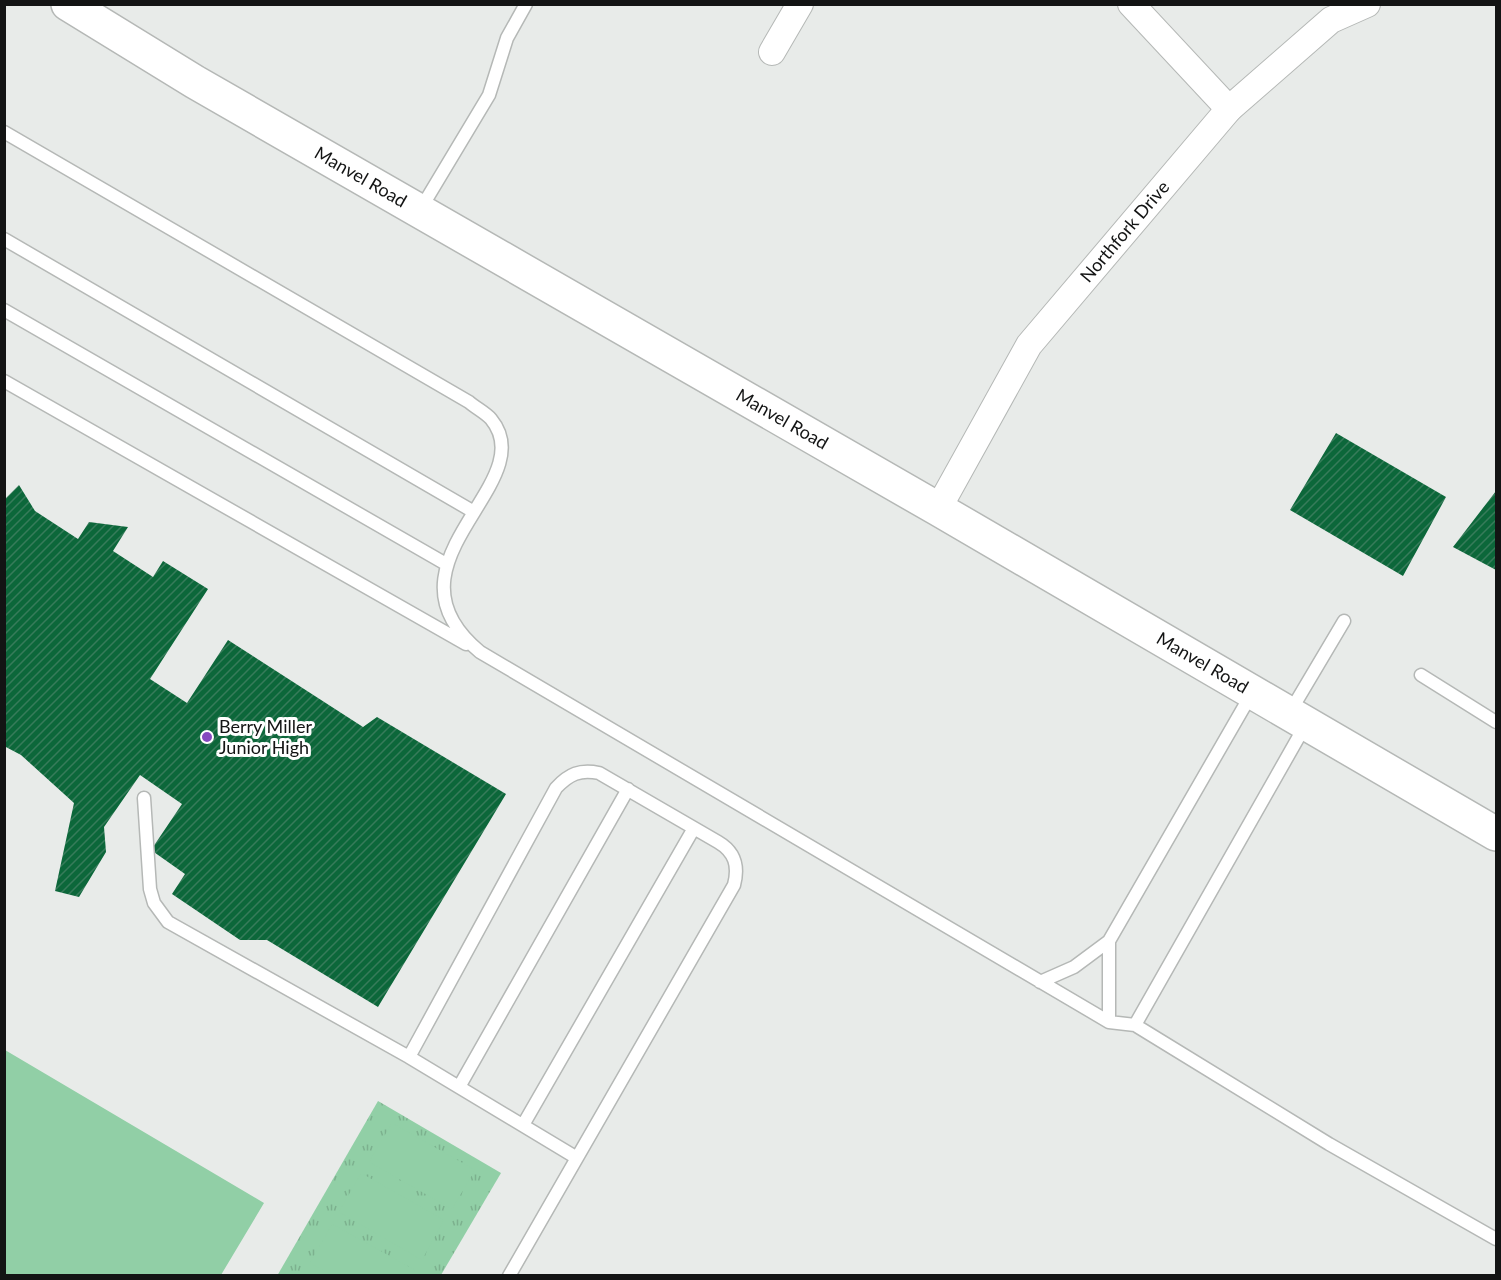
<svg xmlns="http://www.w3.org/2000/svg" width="1501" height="1280" viewBox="0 0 1501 1280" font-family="Lato,sans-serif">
	<defs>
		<pattern id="park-tufts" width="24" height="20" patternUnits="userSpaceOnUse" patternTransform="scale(1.5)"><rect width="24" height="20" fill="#91cfa6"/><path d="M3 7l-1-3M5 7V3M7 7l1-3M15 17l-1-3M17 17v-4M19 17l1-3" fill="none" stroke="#7cb18e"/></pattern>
		<pattern id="building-hatch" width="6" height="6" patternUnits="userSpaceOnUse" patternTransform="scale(1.5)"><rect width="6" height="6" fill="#0c673a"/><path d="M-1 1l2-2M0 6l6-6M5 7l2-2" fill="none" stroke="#377b5a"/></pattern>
	</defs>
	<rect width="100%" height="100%" fill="#e8ebe9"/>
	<path fill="url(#park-tufts)" d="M378,1101L501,1173L441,1275L277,1276Z"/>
	<path fill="#91cfa6" d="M5,1050L264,1203L221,1275H5Z
		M392,1123L475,1170L452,1209L369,1162Z
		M361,1173L444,1220L422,1260L339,1212Z
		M332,1224L415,1270L412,1275H332L310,1263Z"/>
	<path fill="url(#building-hatch)" d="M1336,433L1446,497L1403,576L1290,510Z
		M19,485L35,511L78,539L89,522L128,527L113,551L153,577L163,561L208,589L150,679L187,703L228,640L363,727L377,717L506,794L378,1007L267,940H240L172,894L185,874L151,850L182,804L140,775L104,827L106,852L79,897L55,891L74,803L21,755L4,746V500Z
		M1496,491V570L1453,547Z"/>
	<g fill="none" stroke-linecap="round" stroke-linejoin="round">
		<g stroke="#b5b8b6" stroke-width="15">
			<path id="lane" d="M4,132L469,402C476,408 486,413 491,419C545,484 372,563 480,652L1109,1022L1135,1025L1329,1144L1496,1239
				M420,210L489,95L507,38L526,4
				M4,239L474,512
				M4,310L446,564
				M4,381L466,644
				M1421,675L1496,722
				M1290,712L1344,621
				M144,798L150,889L154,903L168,922L409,1057L556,788C569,774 580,769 599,773L718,842C735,852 739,866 734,885L509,1276
				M1109,941V1022
				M1040,982L1074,967L1109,941L1252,693
				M1135,1025L1306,724
				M409,1057L577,1158
				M459,1087L628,789
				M523,1125L694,828"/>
		</g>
		<g stroke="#b5b8b6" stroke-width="28">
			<g id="street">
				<path d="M1131,4L1229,109"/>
				<path d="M772,52L800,4"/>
				<path id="s1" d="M938,509L1029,345L1229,109L1331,20L1367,4"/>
			</g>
		</g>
		<g stroke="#b5b8b6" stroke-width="36">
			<g id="secondary">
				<path id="s2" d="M68,4L195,82L938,509L1496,834"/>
			</g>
		</g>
		<use href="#lane" stroke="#fff" stroke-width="12"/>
		<use href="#street" stroke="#fff" stroke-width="26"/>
		<use href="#secondary" stroke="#fff" stroke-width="33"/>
	</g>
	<circle fill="#8549bf" stroke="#fff" stroke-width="2" cx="207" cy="737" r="6"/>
	<g text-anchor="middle" stroke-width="6" stroke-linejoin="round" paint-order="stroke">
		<g font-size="18" fill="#131414" stroke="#fff">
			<text dy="6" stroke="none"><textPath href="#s2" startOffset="340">Manvel Road</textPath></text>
			<text dy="6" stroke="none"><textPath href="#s1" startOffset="336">Northfork Drive</textPath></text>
			<text dy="6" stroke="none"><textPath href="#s2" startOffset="826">Manvel Road</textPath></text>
			<text dy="6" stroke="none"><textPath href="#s2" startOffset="1312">Manvel Road</textPath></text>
		</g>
		<g font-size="18" fill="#131414" stroke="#fff" text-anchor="start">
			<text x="219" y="733">Berry Miller<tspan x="219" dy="21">Junior High</tspan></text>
		</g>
	</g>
	<rect width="1501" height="1280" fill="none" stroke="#131414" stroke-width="12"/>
</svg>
